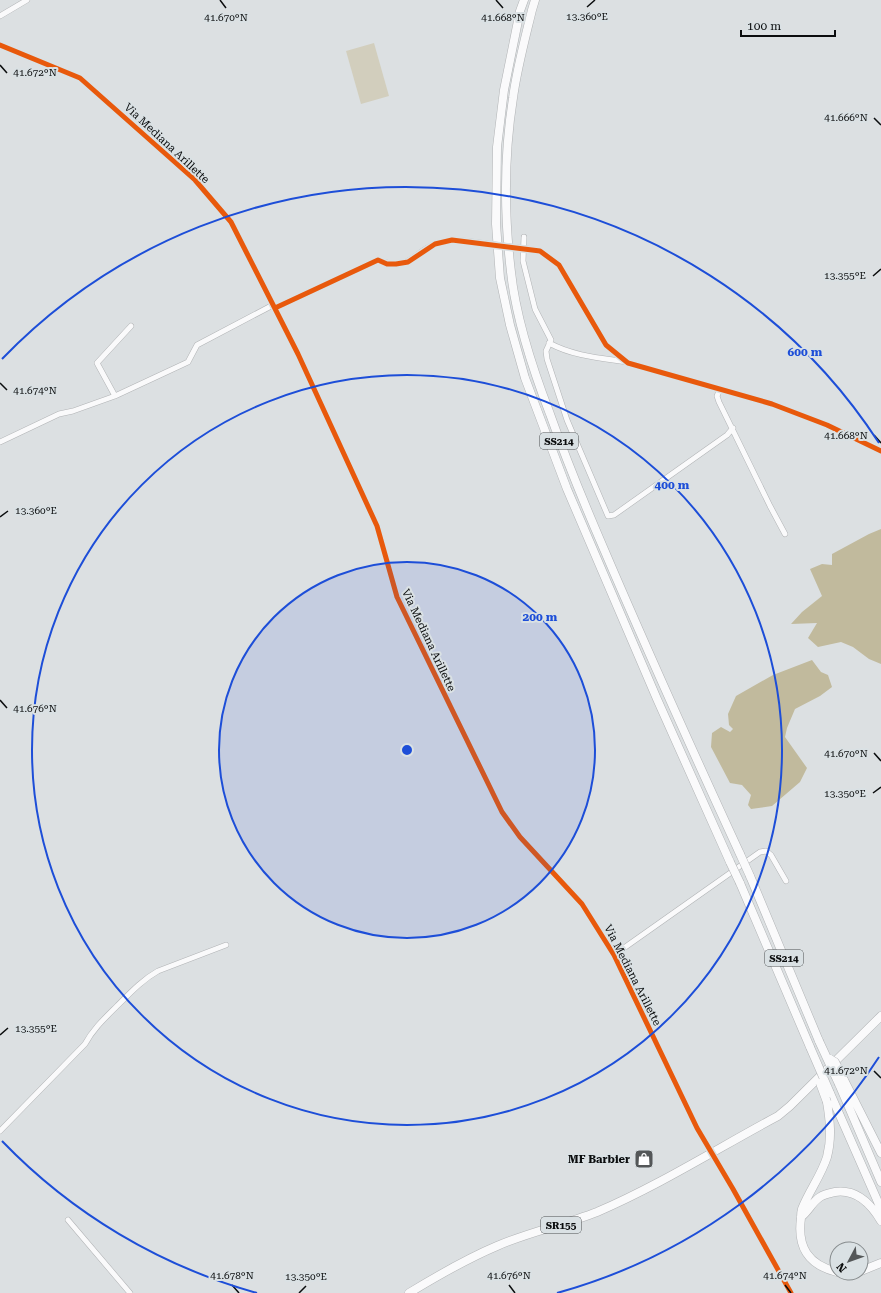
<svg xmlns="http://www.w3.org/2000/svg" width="881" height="1293" viewBox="0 0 881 1293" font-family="'Roboto Serif',serif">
	<rect width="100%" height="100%" fill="#dce0e2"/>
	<path fill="#d2cebd" d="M374,43L389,96L361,104L346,51Z"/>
	<path fill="#c1ba9d" d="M881,529V664L869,659L853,647L841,642L818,647L808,638L817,623L791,624L802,612L822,596L810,569L822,564L832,565V554L869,534Z
		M812,660L821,672L828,675L832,687L820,696L795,709L787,728L785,737L807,768L800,782L772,806L751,809L748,805L751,795L742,785L730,783L711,747L712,733L721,727L730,732L733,729L729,725L728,714L736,696L773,675Z"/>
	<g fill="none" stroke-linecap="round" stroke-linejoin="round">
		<g stroke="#b1b3b5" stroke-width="6">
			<path id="minor" d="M0,16L27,0
				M0,45L80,78L195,180L231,222L298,354L377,526L397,597L502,812L520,837L582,904L614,955L697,1128L733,1189L791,1293
				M524,237L523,261L535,309L551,340L546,351L547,359L567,420L608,516L614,515L727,435L733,428
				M529,249L540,251L559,265L606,345L628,363L772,404L827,425L881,451
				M275,308L378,260C410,272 411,254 435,244C445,240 455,240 466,241
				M131,326L97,363L115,396L188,362L197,345L273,305
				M549,343C573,356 600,358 627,362
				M720,389L717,396L719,402L770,506L785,534
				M0,442L59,414L73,411L115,396
				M614,955L760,852L766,851L771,855L786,881
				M0,1131L85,1044C93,1029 105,1018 117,1006C130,993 142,980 158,971L226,945
				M68,1220L130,1293"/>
		</g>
		<g stroke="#b1b3b5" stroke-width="9">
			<path id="primary" d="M409,1293C437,1276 466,1259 497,1246C529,1232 564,1225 597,1212C660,1185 718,1148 778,1116L790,1106L881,1016"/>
		</g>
		<g stroke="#b1b3b5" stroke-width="9">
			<path id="trunk" d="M524,0L520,11L504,90L497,147L496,224L500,278L510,325L525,378L567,489L657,699L730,862
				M535,0L532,10C525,39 517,68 513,98C504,155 504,214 511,272C516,319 533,370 550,414C566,459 584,503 603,547C647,650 693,752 740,854
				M750,876L819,1041
				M740,883L810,1047
				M844,1080L881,1153
				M839,1084L881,1182
				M830,1093L881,1209
				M827,1102C830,1120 832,1138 827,1157C821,1176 809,1191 802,1209C801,1212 801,1215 801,1218C797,1247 808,1265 837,1272
				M801,1217C809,1211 812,1202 820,1197C824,1194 830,1193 835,1192C856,1189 871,1204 881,1221
				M861,1271L881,1263"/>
		</g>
		<use href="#minor" stroke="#fafafb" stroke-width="5"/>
		<use href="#primary" stroke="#fafafb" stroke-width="8"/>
		<use href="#trunk" stroke="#fafafb" stroke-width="8"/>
		<g stroke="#b1b3b5" stroke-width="6" stroke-linecap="butt">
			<path id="minor-bridge" d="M466,241L529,249"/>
		</g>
		<g stroke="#b1b3b5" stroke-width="9" stroke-linecap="butt">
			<path id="trunk-bridge" d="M740,854L750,876
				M730,862L740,883
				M819,1041L839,1084
				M810,1047L830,1093
				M830,1059L835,1062L844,1080
				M820,1083L827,1102"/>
		</g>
		<use href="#minor-bridge" stroke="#fafafb" stroke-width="5"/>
		<use href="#trunk-bridge" stroke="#fafafb" stroke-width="8"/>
		<g stroke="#dae1e4" stroke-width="8">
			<path id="cycleway" d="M0,45L80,78L195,180L231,222L298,354L377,526L397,597L502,812L520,837L582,904L614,955L697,1128L733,1189L791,1293
				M275,308L378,260L387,264H396L408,262L435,244L452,240L540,251L559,265L606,345L628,363L772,404L827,425L881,451"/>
		</g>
		<use href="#cycleway" stroke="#e8590c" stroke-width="5"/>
	</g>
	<path fill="none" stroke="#0b0d0e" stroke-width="1.5" d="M220,0L226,8M496,0L503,8M587,7L595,0M0,65L7,73M874,118L881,125M873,276L881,269M0,383L7,390M874,435L881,443M0,517L8,511M0,700L7,708M874,753L881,761M873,793L881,787M0,1035L8,1028M874,1071L881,1078M232,1285L239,1293M509,1285L515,1293M785,1285L791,1293M299,1293L306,1286"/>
	<circle cx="407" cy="750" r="188" fill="#1d4ed8" fill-opacity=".12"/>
	<g fill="none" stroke="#1d4ed8" stroke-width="2">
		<circle cx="407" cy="750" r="188"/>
		<circle cx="407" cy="750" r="375"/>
		<path d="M879 1057A563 563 0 0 1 557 1293M257 1293A563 563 0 0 1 2 1141M2 359A563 563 0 0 1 879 443"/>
	</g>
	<defs>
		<g id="shop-square" transform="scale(1)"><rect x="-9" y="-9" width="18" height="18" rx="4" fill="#545758" stroke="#dae1e4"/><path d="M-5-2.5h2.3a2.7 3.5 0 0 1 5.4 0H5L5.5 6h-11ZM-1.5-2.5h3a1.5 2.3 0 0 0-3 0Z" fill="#fff"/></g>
	</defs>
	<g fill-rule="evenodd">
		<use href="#shop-square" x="644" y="1159"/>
	</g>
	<g text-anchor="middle" stroke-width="4" stroke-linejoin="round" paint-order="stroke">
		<g fill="#dae1e4" stroke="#494d4e" stroke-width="1">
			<rect x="540" y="433" width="38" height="16" rx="3"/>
			<rect x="765" y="950" width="38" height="16" rx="3"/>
			<rect x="541" y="1217" width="40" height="16" rx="3"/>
		</g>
		<g font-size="10" font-weight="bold" fill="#0b0d0e">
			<text x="559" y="445">SS214</text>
			<text x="784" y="962">SS214</text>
			<text x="561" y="1229">SR155</text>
		</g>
		<g font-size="11" fill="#0b0d0e" stroke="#dae1e4">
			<text transform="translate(167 143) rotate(43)" y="4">Via Mediana Arillette</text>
			<text transform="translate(429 640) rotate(65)" y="4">Via Mediana Arillette</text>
			<text transform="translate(633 975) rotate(63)" y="4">Via Mediana Arillette</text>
		</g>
		<g font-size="11" font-weight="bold" fill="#0b0d0e" stroke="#dae1e4" text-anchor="end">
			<text x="630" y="1163">MF Barbier</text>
		</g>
	</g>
	<g font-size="10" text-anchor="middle" fill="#0b0d0e" stroke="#dae1e4" stroke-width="4" stroke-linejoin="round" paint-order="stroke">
		<text x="587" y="20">13.360°E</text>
		<text x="226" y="21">41.670°N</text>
		<text x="503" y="21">41.668°N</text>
		<text x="35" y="76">41.672°N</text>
		<text x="846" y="121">41.666°N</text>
		<text x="845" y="279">13.355°E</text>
		<text x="35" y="394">41.674°N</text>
		<text x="846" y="439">41.668°N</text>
		<text x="36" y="514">13.360°E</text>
		<text x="35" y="712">41.676°N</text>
		<text x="846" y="757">41.670°N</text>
		<text x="845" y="797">13.350°E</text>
		<text x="36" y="1032">13.355°E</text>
		<text x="846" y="1074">41.672°N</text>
		<text x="232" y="1279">41.678°N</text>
		<text x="509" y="1279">41.676°N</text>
		<text x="785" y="1279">41.674°N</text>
		<text x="306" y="1280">13.350°E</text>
	</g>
	<circle cx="407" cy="750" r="6" fill="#1d4ed8" stroke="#dae1e4" stroke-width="2"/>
	<g font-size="12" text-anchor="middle" font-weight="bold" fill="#1d4ed8" stroke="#dae1e4" stroke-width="4" stroke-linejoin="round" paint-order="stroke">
		<text x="805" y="356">600 m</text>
		<text x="672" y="489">400 m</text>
		<text x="540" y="621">200 m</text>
	</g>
	<g transform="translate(849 1261) rotate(229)"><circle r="19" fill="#dae1e4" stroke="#878c8e"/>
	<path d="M0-3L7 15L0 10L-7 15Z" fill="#545758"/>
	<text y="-6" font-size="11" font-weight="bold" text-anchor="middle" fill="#0b0d0e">N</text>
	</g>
	<path d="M741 30v6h94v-6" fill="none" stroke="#0b0d0e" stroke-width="2"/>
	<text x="747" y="30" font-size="12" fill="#0b0d0e" stroke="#dae1e4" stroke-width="3" paint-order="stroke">100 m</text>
</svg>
